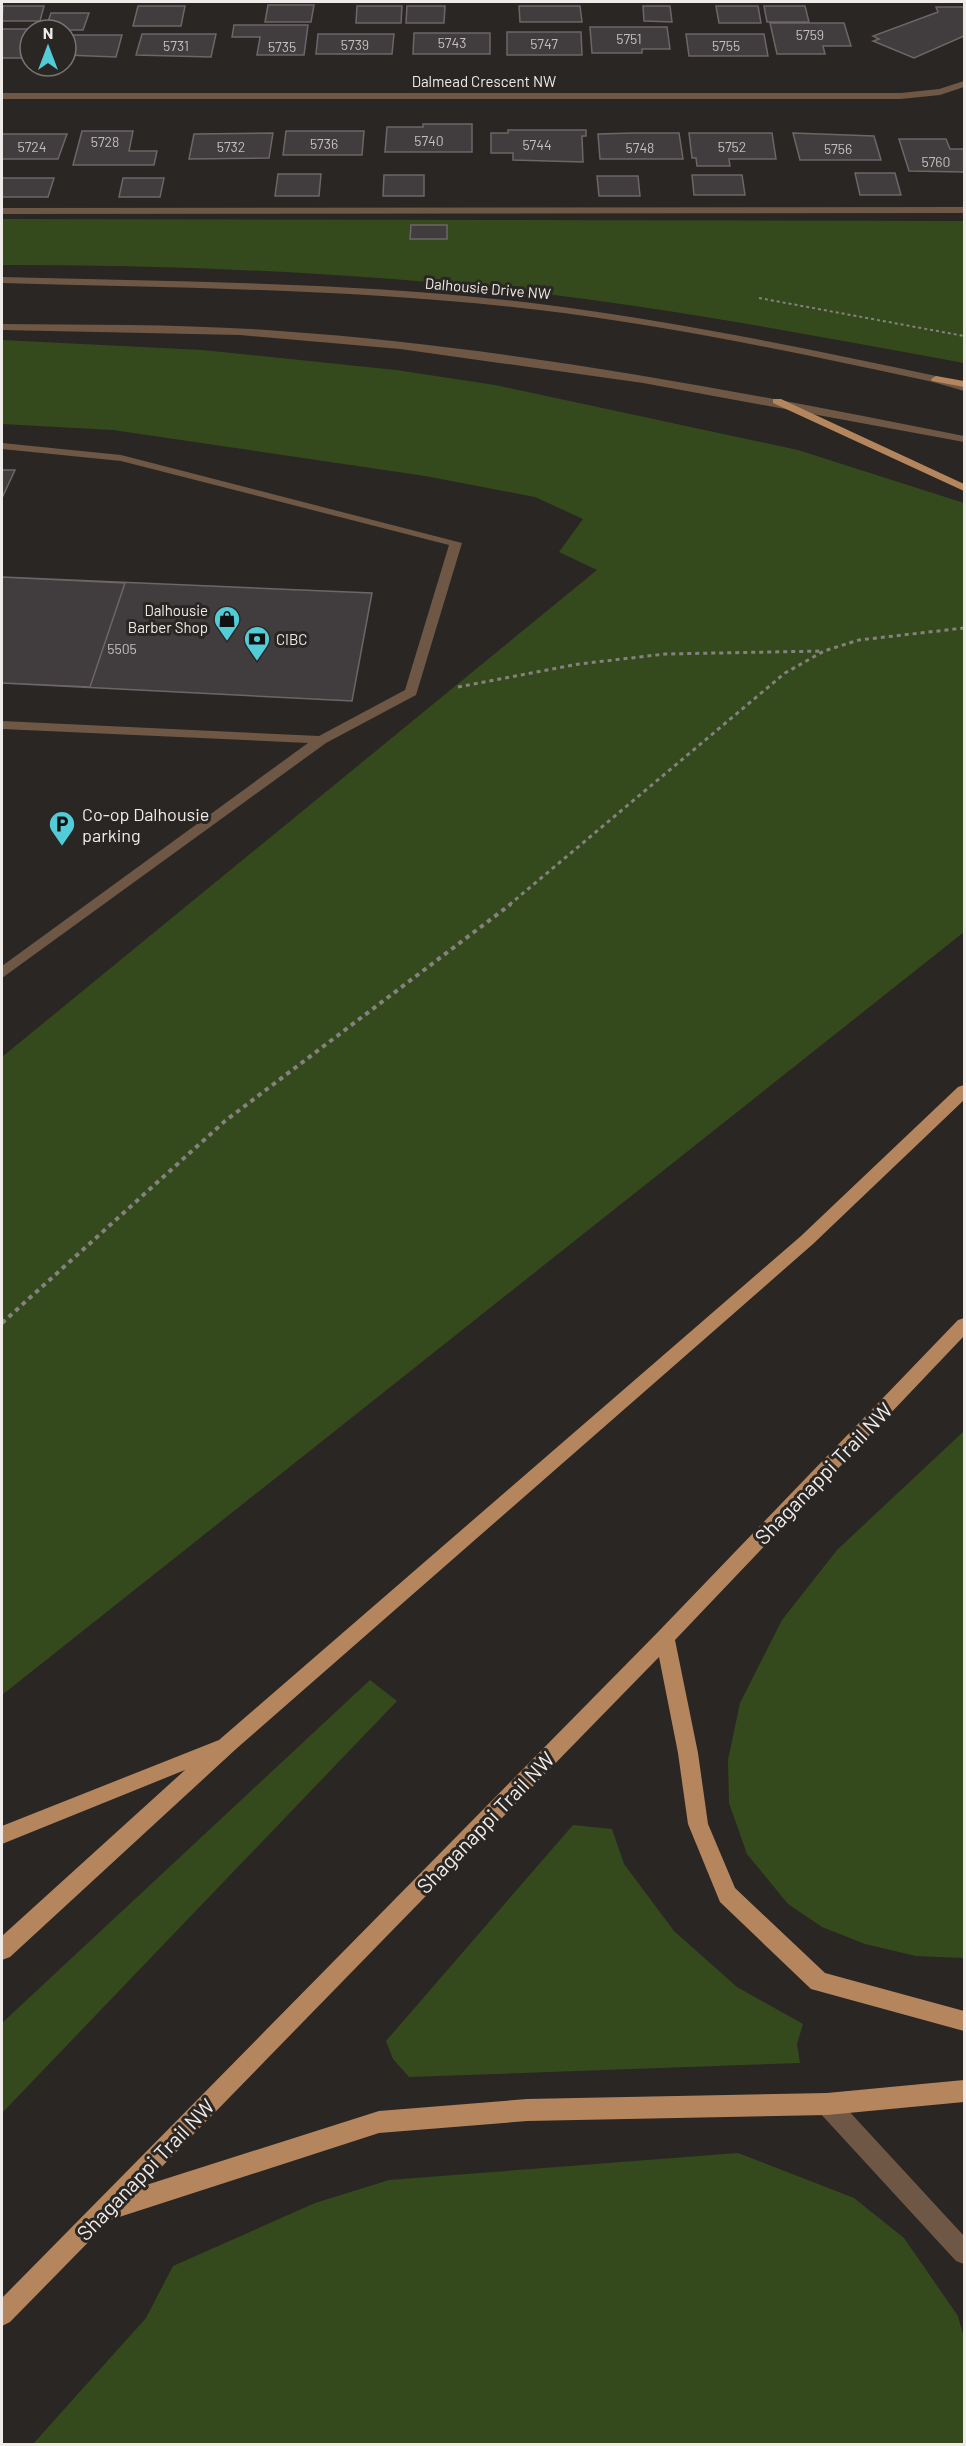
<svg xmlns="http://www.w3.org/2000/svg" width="966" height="2446" font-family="Barlow,sans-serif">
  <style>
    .green { fill: #344a1d }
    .building { fill: #413c3e; stroke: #6d6669; stroke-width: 1.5 }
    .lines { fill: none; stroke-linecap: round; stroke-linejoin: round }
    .path-far2 { stroke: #84817e; stroke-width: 2; stroke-dasharray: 3 3; stroke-linecap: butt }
    .path-far1 { stroke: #84817e; stroke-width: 3; stroke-dasharray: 4 4; stroke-linecap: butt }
    .path { stroke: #84817e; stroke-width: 4; stroke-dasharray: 4.5 4.5; stroke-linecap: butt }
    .service { fill: #6e5744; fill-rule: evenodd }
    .minor { fill: #6e5744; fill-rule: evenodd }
    .tertiary { fill: #6e5744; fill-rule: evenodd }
    .primary { fill: #b5865e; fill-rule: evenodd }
    .labels { text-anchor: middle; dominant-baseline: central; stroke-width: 6; stroke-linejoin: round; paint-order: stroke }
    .far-number-label { font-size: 14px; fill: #c3bfbe }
    .far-street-label { font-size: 15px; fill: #eeebe9; stroke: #2a2623 }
    .far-poi-label { font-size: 15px; fill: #eeebe9; stroke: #2a2623; text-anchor: end }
    .poi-label { font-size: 18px; fill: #eeebe9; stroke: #2a2623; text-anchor: start }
    .near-street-label { font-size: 21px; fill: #eeebe9; stroke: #2a2623 }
  </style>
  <rect width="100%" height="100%" fill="#2a2623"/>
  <path class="green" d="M2,219L964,221V363C838,340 712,316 585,299C392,274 196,265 2,265Z
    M2,340L202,350L396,370L495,385L798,450L964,503V932L2,1695V1057L597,570L559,552L583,519L535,497L425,476L113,430L2,424Z
    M964,1431V1958L916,1956L865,1944L822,1927L788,1904L747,1854L729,1803L728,1760L740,1703L782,1620L837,1550Z
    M370,1680L397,1701L2,2113V2023Z
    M573,1825L612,1829L624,1864L674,1931L737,1987L803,2024L797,2044L800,2063L409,2077L393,2059L386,2041Z
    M738,2153L854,2198L904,2238L958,2316L964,2338V2444H33L146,2318L173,2266L315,2203L389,2180Z"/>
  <path class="building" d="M268,5H314L311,22H265Z
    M3,6H44L40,21H2Z
    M138,6H185L181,26H133Z
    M357,6H402L401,23H356Z
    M407,6H445L444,23H406Z
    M519,6H580L582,22H520Z
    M643,6H670L672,22L644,21Z
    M716,6H758L761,23H719Z
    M764,6H805L809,22H767Z
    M936,7H964V36L914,58L873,41L879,39L873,36L938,12Z
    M51,13H89L83,30H45Z
    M770,23H844L851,46H823L825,54H777Z
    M234,25H308L304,55H257L260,37H232Z
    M590,27H667L670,49H642V53H592Z
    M2,29H30L24,47H30L28,58H2Z
    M507,32H581L582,55H507Z
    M414,33H490V54H413Z
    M142,34H216L211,57L136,55Z
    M318,34H394L392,54H316Z
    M686,34H764L768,56H689Z
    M66,35H122L116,57L66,55Z
    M423,124H472V152H385L387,127H423Z
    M508,130H586V136H582L583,162L513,160V153H491V133H508Z
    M82,131H133L129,151H157L154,165H73Z
    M286,131H364L362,155H283Z
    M273,133L269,158L189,159L194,134Z
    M633,133H679L683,159H600L598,134Z
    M689,133H772L776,159H729L730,166H697L696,158H692Z
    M793,133L874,136L881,160H800Z
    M2,134H67L58,159H2Z
    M899,139H946L950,149H964V172L909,171Z
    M855,173H895L901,195H860Z
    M278,174H321L319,196H275Z
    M384,175H424V196H383Z
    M692,175H742L745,195H694Z
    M597,176H638L640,196H599Z
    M2,178H54L48,197H2Z
    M123,178H164L160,197H119Z
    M411,225H447V239H410Z
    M2,470H15L2,498Z
    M2,577L372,593L352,701L2,683Z
    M2,577L125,583L90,687L2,683Z"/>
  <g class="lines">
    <path class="path-far2" d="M759,298L964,336"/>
    <path class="path-far1" d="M458,687L579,664L665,654L823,651
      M509,905L785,673L824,651L859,640L964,628"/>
    <path class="path" d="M2,1323L225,1121L511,904"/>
    <path class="service" d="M964,207V213L2,214V208Z
      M2,443L121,455L462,543L416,695L326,743L2,978V966L308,743L2,729V721L319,736L405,690L449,545L121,461L2,449Z
      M827,2093L835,2096L964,2236V2264L956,2261L819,2112L816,2104L819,2096Z"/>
    <path class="minor" d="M964,81V87L940,95L901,99H2V93H901L939,89Z"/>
    <path class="tertiary" d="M2,277C181,282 362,282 540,304C674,321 805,348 936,376L964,385V391L933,382C803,354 672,326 539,310C361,289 181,288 2,283Z
      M2,324C95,325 187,324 280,331C510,347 738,391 964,436V442L643,383L400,349L240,335L2,330Z"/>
    <path class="primary" d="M936,376L964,381V387L932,381L931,379Z
      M773,399H781L964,484V491L773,403Z
      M964,1085V1100L813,1244L236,1749L10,1957L2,1960V1936L185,1770L2,1844V1826L219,1740L801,1236L958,1087Z
      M964,1318V1336L675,1640L698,1753L708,1824L735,1888L825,1973L964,2011V2031L811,1989L720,1902L688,1824L678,1753L659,1657L143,2186L379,2111L527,2099L827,2093L964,2080V2102L827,2115L527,2121L379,2133L110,2220L10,2322L2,2326V2298L658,1632L958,1320Z"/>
  </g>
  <defs>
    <g id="shop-pin" transform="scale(1.35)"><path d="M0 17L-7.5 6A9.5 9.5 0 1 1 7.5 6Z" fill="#52ccd6" stroke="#2a2623"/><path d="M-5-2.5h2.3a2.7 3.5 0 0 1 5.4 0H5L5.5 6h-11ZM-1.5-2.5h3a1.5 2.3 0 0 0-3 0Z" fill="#111"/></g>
    <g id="bank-pin" transform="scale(1.35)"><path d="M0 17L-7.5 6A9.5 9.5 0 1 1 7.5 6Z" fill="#52ccd6" stroke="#2a2623"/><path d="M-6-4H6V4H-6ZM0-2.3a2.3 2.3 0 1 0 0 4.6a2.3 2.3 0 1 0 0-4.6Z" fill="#111"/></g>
    <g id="parking-pin" transform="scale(1.35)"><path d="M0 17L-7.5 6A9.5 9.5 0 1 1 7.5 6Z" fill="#52ccd6" stroke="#2a2623"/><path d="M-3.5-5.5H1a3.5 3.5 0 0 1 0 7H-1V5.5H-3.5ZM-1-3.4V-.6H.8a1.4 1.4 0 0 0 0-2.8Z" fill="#111"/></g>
  </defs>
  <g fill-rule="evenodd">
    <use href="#shop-pin" x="227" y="619"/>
    <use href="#bank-pin" x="257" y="639"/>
    <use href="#parking-pin" x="62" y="824"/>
  </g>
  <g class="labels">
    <g class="far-number-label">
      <text x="810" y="34">5759</text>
      <text x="629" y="38">5751</text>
      <text x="452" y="42">5743</text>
      <text x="544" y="43">5747</text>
      <text x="355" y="44">5739</text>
      <text x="176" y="45">5731</text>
      <text x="726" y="45">5755</text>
      <text x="282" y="46">5735</text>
      <text x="429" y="140">5740</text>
      <text x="105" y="141">5728</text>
      <text x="324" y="143">5736</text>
      <text x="537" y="144">5744</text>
      <text x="32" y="146">5724</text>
      <text x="231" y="146">5732</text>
      <text x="732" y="146">5752</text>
      <text x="640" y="147">5748</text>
      <text x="838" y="148">5756</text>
      <text x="936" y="161">5760</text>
      <text x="122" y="648">5505</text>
    </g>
    <g class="far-street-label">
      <text x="484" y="81">Dalmead Crescent NW</text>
      <text transform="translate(488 288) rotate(5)">Dalhousie Drive NW</text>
    </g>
    <g class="far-poi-label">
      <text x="208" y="610">Dalhousie<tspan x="208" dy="17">Barber Shop</tspan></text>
      <text x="276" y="639" text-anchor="start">CIBC</text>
    </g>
    <g class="poi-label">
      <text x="82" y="814">Co-op Dalhousie<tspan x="82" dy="21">parking</tspan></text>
    </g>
    <g class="near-street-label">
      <text transform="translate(823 1473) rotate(-46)">Shaganappi Trail NW</text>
      <text transform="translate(485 1822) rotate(-46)">Shaganappi Trail NW</text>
      <text transform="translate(145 2169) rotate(-46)">Shaganappi Trail NW</text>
    </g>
  </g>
  <rect width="966" height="2446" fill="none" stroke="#eeebe9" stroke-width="6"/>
  <g transform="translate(48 48)"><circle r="28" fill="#2a2623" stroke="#787572" stroke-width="1.5"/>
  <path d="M0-4.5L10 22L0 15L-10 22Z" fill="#52ccd6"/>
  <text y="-9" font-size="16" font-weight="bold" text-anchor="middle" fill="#eeebe9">N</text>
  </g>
</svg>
